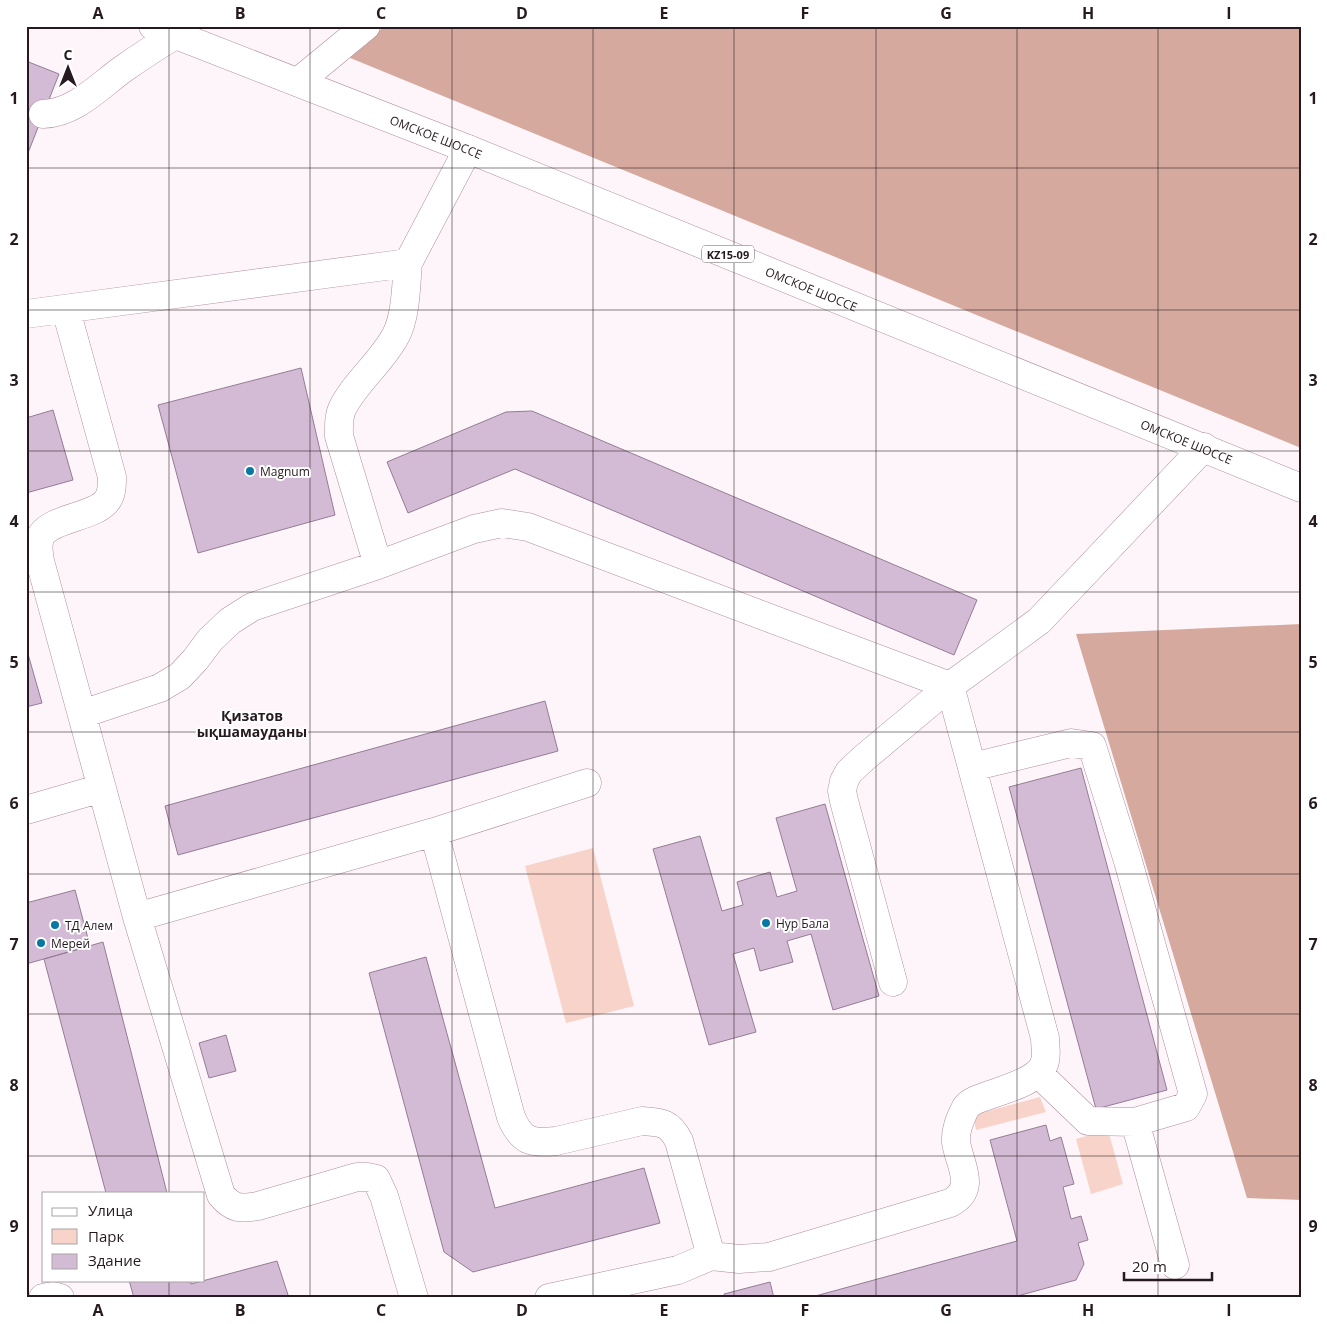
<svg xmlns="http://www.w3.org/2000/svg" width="1327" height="1324" font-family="'Open Sans',sans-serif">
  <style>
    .green { fill: #f7d3ca }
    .forest { fill: #d5a99e }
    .building { fill: #d4bbd5; stroke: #947c95 }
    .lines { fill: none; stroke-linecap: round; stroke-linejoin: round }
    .minor-casing { stroke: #af8e9e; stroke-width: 29 }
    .highway-casing { stroke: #af8e9e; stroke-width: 29 }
    .minor { stroke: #fff; stroke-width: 28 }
    .highway { stroke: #fff; stroke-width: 28 }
    .grid { fill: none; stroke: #26191f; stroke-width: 1; stroke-opacity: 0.55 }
    .poi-dot { fill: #0778a2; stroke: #fff; stroke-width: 2 }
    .labels { text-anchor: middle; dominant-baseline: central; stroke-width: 4; stroke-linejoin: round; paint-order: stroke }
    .shield { fill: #fff; stroke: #675e62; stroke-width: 1 }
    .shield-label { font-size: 11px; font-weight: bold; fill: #26191f }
    .street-label { font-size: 12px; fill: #26191f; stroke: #fff }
    .poi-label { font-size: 12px; fill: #26191f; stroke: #fff; text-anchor: start }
    .neighbourhood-label { font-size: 14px; font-weight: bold; fill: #26191f; stroke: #fff }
    .neatline { fill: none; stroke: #26191f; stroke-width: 2 }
    .grid-label { font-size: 16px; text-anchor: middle; font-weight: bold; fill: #26191f }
  </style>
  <rect width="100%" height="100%" fill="#fdf5f9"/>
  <path class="green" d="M593,848L634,1006L566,1023L525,866Z
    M1040,1097L1046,1112L976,1130L973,1115Z
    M1108,1130L1123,1184L1091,1194L1076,1139Z"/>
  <path class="forest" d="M386,26H1301V448L343,55Z
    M1301,624V1200L1247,1198L1076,634Z"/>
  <path class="building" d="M26,61L59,74L26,158Z
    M301,368L335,515L198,553L158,405Z
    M53,410L73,480L26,493V418Z
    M532,411L977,600L954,655L515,469L408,513L387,462L506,412Z
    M26,647L42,703L26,707Z
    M545,701L558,751L178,855L165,806Z
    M1081,768L1167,1090L1096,1109L1009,787Z
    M825,804L879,996L833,1010L811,934L787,941L793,962L760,971L754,948L733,954L756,1032L709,1045L653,849L700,836L722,911L743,905L737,882L770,872L777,897L797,891L776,818Z
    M75,890L90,946L26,964V903Z
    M103,942L167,1193H106L44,959Z
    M426,957L495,1208L644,1168L660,1223L473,1272L444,1252L369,973Z
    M226,1035L236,1071L209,1078L199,1043Z
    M1046,1125L1050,1141L1061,1137L1074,1184L1063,1187L1071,1219L1081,1216L1088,1240L1078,1243L1084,1264L1076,1280L1010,1298H808L1017,1241L990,1140Z
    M277,1261L289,1298H134L129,1280H190L191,1284Z
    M770,1282L774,1298H725L724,1294Z"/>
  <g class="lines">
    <g class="minor-casing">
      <path id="minor" d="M298,82L366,26
        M43,114C75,113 98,87 123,69C140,57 157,46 175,35
        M408,263C406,285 406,316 396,335C382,362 355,382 342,409C338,418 339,427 339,436L378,565L474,529L502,523L528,527L950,686L1039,621L1204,447
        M66,310L112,477C112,484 112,493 108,499C97,518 48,517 40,538C37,546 39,554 40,561L137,917L434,832L587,783
        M26,314L408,263L468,149
        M82,714L160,688L180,676L195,660L210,640L230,621L252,607L378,565
        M972,767L1071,743L1092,746L1128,861L1193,1094L1186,1107L1135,1122L1088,1121L1038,1073
        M26,810L102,788
        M434,832L511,1117C521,1141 531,1144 556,1141L642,1121C662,1122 670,1123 679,1141L711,1256L678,1270L549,1298
        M137,917L221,1195C233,1209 240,1209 258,1206L357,1177H367L376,1179L384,1196L414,1298
        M1135,1122L1175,1265
        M711,1256L739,1259L769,1257L950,1203C978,1189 959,1164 956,1142C955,1130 960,1119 965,1109C967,1104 975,1100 981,1098C998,1091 1041,1082 1045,1061C1047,1054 1045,1046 1045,1038L950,686L864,758L849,772L844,781L842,791L844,801L893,982
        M43,1298L53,1296L60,1298"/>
    </g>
    <g class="highway-casing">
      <g id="highway">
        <path id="s1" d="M153,26L468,149L1301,488"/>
      </g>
    </g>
    <use href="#minor" class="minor"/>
    <use href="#highway" class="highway"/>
  </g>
  <path class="grid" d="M169,26V1193M310,26V1298M452,26V1298M593,26V1298M734,26V1298M876,26V1298M1017,26V1298M1158,26V1298M26,168H1301M26,310H1301M26,451H1301M26,592H1301M26,732H1301M26,874H1301M26,1014H1301M26,1156H1301M169,1280V1298"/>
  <g class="poi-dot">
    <circle cx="250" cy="471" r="5"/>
    <circle cx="766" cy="923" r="5"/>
    <circle cx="55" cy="925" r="5"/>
    <circle cx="41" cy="943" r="5"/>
  </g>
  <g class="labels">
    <rect class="shield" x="702" y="245.5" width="52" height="17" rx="4"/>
    <g class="shield-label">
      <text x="728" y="254">KZ15-09</text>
    </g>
    <g class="street-label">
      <text stroke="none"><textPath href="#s1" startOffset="304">ОМСКОЕ ШОССЕ</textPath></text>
      <text stroke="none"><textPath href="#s1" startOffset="709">ОМСКОЕ ШОССЕ</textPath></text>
      <text stroke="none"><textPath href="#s1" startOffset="1114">ОМСКОЕ ШОССЕ</textPath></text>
    </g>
    <g class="poi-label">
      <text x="260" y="471">Magnum</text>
      <text x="776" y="923">Нур Бала</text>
      <text x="65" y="925">ТД Алем</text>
      <text x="51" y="943">Мерей</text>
    </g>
    <g class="neighbourhood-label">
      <text x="252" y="715">Қизатов<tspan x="252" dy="16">ықшамауданы</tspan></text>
    </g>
  </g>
  <rect width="1327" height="1324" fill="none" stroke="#ffffff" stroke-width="55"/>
  <rect x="42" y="1192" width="162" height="90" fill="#ffffff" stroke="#a8a3a5"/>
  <rect x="52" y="1208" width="25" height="8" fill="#ffffff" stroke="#a8a3a5"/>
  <text x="88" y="1216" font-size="15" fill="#26191f">Улица</text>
  <rect x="52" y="1229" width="25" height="15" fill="#f7d3ca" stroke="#a8a3a5"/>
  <text x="88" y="1242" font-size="15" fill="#26191f">Парк</text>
  <rect x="52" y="1254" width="25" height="15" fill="#d4bbd5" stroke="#a8a3a5"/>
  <text x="88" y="1266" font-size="15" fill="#26191f">Здание</text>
  <g transform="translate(68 68)" stroke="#ffffff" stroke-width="4" paint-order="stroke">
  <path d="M0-4L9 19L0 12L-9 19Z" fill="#26191f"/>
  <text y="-8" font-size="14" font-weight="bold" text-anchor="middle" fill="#26191f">С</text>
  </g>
  <path d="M1124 1272v8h88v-8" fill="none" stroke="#26191f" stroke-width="2.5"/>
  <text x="1132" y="1272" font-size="15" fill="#26191f" stroke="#ffffff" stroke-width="4" paint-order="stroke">20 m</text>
  <rect x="28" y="28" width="1272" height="1268" class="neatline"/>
  <g class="grid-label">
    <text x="98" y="19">A</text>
    <text x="240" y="19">B</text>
    <text x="381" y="19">C</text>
    <text x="522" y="19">D</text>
    <text x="664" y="19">E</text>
    <text x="805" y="19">F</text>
    <text x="946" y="19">G</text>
    <text x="1088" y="19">H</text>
    <text x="1229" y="19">I</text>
    <text x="14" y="104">1</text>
    <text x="1313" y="104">1</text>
    <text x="14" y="245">2</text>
    <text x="1313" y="245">2</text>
    <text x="14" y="386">3</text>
    <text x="1313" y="386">3</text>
    <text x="14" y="527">4</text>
    <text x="1313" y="527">4</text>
    <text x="14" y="668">5</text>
    <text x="1313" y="668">5</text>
    <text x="14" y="809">6</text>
    <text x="1313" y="809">6</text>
    <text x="14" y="950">7</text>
    <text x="1313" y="950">7</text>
    <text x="14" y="1091">8</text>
    <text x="1313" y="1091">8</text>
    <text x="14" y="1232">9</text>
    <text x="1313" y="1232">9</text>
    <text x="98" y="1316">A</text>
    <text x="240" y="1316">B</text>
    <text x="381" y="1316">C</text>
    <text x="522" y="1316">D</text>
    <text x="664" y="1316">E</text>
    <text x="805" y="1316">F</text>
    <text x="946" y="1316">G</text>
    <text x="1088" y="1316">H</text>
    <text x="1229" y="1316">I</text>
  </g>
</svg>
